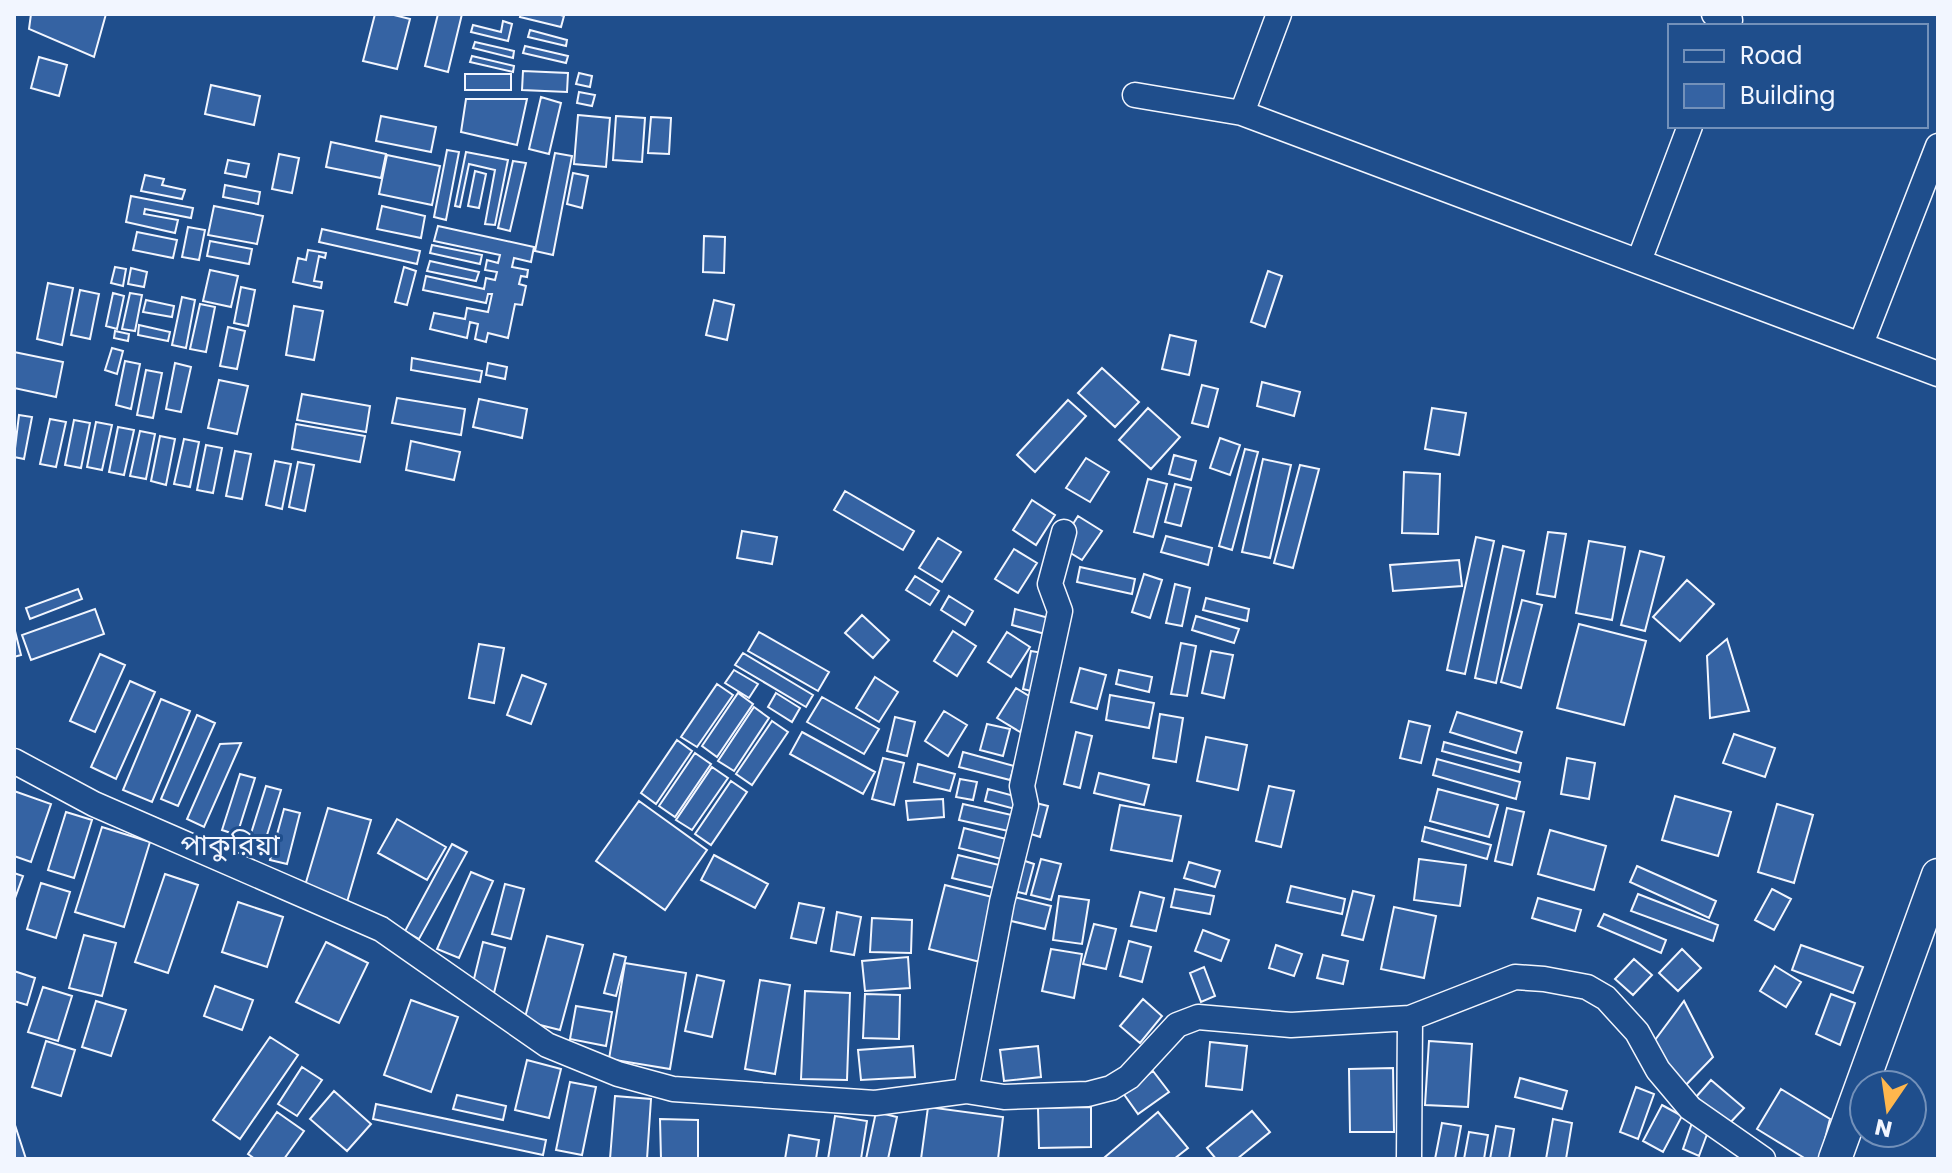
<svg xmlns="http://www.w3.org/2000/svg" width="1952" height="1173" font-family="Poppins,'Noto Sans Bengali',sans-serif">
  <style>
    .building { fill: #3563a3; stroke: #f2f6ff; stroke-width: 2 }
    .lines { fill: none; stroke-linecap: round; stroke-linejoin: round }
    .minor-casing { stroke: #f2f6ff; stroke-width: 27 }
    .tertiary-casing { stroke: #f2f6ff; stroke-width: 35 }
    .minor { stroke: #1f4e8c; stroke-width: 24 }
    .tertiary { stroke: #1f4e8c; stroke-width: 32 }
    .labels { text-anchor: middle; dominant-baseline: central; stroke-width: 6; stroke-linejoin: round; paint-order: stroke }
    .quarter-label { font-size: 28px; fill: #f2f6ff; stroke: #1f4e8c }
  </style>
  <rect width="100%" height="100%" fill="#1f4e8c"/>
  <path class="building" d="M31,14H106L94,57L29,29Z
    M375,14H390L410,19L397,69L363,61Z
    M438,14H462L448,72L425,66Z
    M521,14H557L564,16L561,27L520,17Z
    M503,21L512,24L508,41L471,32L473,25L501,32Z
    M530,30L567,40L566,46L528,37Z
    M475,42L514,51L513,58L473,48Z
    M525,46L568,56L566,63L523,53Z
    M472,56L514,66L513,72L470,62Z
    M39,57L67,65L59,96L31,88Z
    M523,71L568,73L567,92L522,90Z
    M579,73L592,76L590,87L576,84Z
    M465,74H511V90H465Z
    M211,85L260,96L254,125L205,114Z
    M579,92L595,95L592,106L577,103Z
    M541,97L561,103L549,154L529,149Z
    M466,99H527L517,145L461,132Z
    M578,115L610,118L606,167L574,164Z
    M381,116L436,127L431,152L376,141Z
    M616,116L645,118L642,162L613,160Z
    M651,117L671,118L669,154L648,153Z
    M331,142L386,154L381,178L326,167Z
    M447,150L459,152L446,220L434,217Z
    M466,152L508,160L495,225L485,224L495,170L469,164L460,207L455,206Z
    M555,153L572,156L553,255L535,251Z
    M279,154L299,158L292,193L272,189Z
    M387,155L440,166L432,205L379,194Z
    M228,160L249,164L246,177L225,173Z
    M513,161L526,163L510,231L498,228Z
    M475,171L486,174L479,208L468,206Z
    M573,173L588,176L582,208L567,204Z
    M145,175L164,179L162,185L185,190L182,199L141,191Z
    M225,185L260,192L258,204L223,197Z
    M131,196L193,208L191,218L145,209L144,214L178,220L175,233L126,222Z
    M214,206L263,216L257,244L208,235Z
    M382,206L425,216L421,238L377,229Z
    M438,226L534,247L531,262L514,258L512,267L528,270L527,277L521,276L519,284L526,286L522,305L515,304L508,338L488,333L486,342L475,339L478,324L470,322L467,338L430,329L434,313L465,319L467,308L488,312L492,294H488L486,303L423,290L426,276L484,289L486,278L495,280L497,272L485,270L487,260L498,263L500,255L434,241Z
    M188,227L205,230L199,260L182,257Z
    M322,229L420,251L417,264L319,242Z
    M137,232L177,240L173,258L133,250Z
    M704,236L725,237L724,273L703,272Z
    M210,241L252,249L249,264L207,256Z
    M432,245L482,255L480,264L430,253Z
    M308,250L326,253L325,258L319,256L314,281L322,282L321,288L293,282L298,258L306,260Z
    M430,261L479,272L476,281L427,271Z
    M115,267L126,269L123,286L111,283Z
    M404,267L416,271L407,305L395,302Z
    M131,268L147,272L144,287L128,284Z
    M210,270L238,276L231,307L203,301Z
    M1268,271L1282,276L1265,327L1251,322Z
    M48,283L73,288L62,345L37,339Z
    M241,287L255,290L248,326L234,323Z
    M80,290L99,294L90,339L71,335Z
    M113,293L124,296L117,329L106,326Z
    M130,293L142,295L135,331L122,329Z
    M182,297L195,300L186,348L172,345Z
    M146,300L174,306L172,317L143,312Z
    M714,300L734,305L727,340L706,335Z
    M200,304L215,307L206,352L190,349Z
    M294,306L323,311L314,360L286,355Z
    M139,325L170,332L168,341L138,335Z
    M228,327L245,331L237,369L220,366Z
    M115,331L129,334L128,341L114,338Z
    M1170,335L1196,341L1189,375L1162,369Z
    M112,348L123,351L117,374L105,370Z
    M14,352L63,362L56,397L14,388Z
    M412,358L482,371L480,382L411,370Z
    M125,361L140,364L131,409L116,405Z
    M175,363L191,367L181,412L166,409Z
    M488,363L507,367L505,379L486,375Z
    M1102,368L1139,402L1115,427L1078,393Z
    M146,370L162,373L153,418L137,415Z
    M219,380L248,386L237,434L208,428Z
    M1262,382L1300,392L1294,416L1257,406Z
    M1202,385L1218,389L1208,427L1192,423Z
    M302,394L370,406L366,432L297,420Z
    M397,398L465,409L461,435L392,423Z
    M479,399L527,409L522,438L473,427Z
    M1068,400L1086,416L1035,472L1017,455Z
    M1148,408L1180,437L1151,469L1119,440Z
    M1432,408L1466,413L1459,455L1425,449Z
    M19,415L32,417L24,459L14,457Z
    M50,419L66,422L56,467L40,464Z
    M74,420L90,423L81,468L65,465Z
    M96,422L112,425L102,470L87,467Z
    M296,424L365,436L360,462L292,449Z
    M118,427L134,430L124,475L109,472Z
    M140,431L155,434L146,479L130,476Z
    M160,436L175,439L166,485L151,481Z
    M1220,438L1240,445L1230,475L1210,468Z
    M184,439L199,442L190,487L174,484Z
    M411,441L460,452L454,480L406,470Z
    M206,445L222,448L213,493L197,490Z
    M1245,449L1258,452L1232,550L1219,546Z
    M235,451L251,454L242,499L226,496Z
    M1174,455L1196,461L1191,480L1169,474Z
    M1086,458L1109,472L1090,502L1066,488Z
    M1263,459L1291,465L1270,558L1242,552Z
    M275,461L291,464L282,509L266,505Z
    M298,462L314,465L305,511L289,507Z
    M1300,465L1319,469L1293,568L1274,563Z
    M1404,472L1440,474L1438,534L1402,533Z
    M1148,479L1167,484L1153,537L1134,532Z
    M1175,484L1191,488L1181,526L1165,522Z
    M845,491L914,531L903,550L834,510Z
    M1032,500L1055,515L1036,545L1013,530Z
    M1078,516L1102,531L1082,560L1059,546Z
    M742,531L777,537L772,564L737,558Z
    M1548,532L1566,534L1555,597L1537,594Z
    M1166,536L1212,548L1208,565L1161,552Z
    M1476,537L1494,541L1465,674L1447,670Z
    M938,538L961,552L942,582L919,568Z
    M1589,541L1625,547L1612,620L1576,613Z
    M1503,546L1524,551L1496,683L1475,678Z
    M1014,549L1037,563L1018,593L995,579Z
    M1640,551L1664,557L1645,631L1621,625Z
    M1459,560L1462,586L1393,591L1390,565Z
    M1080,567L1135,579L1132,594L1077,582Z
    M1144,574L1162,580L1150,618L1132,612Z
    M915,576L939,591L930,605L906,590Z
    M1687,580L1714,604L1680,641L1653,617Z
    M1175,584L1190,588L1182,626L1166,623Z
    M78,589L82,599L30,619L26,608Z
    M949,596L973,611L965,625L941,610Z
    M1206,598L1249,609L1247,621L1203,610Z
    M1522,600L1542,605L1521,688L1501,682Z
    M95,609L104,634L31,660L22,635Z
    M1015,609L1049,618L1045,634L1012,625Z
    M862,615L889,640L873,658L845,633Z
    M1196,616L1239,629L1234,643L1192,630Z
    M1579,624L1646,641L1624,725L1557,708Z
    M14,627L21,655L14,657Z
    M953,631L976,646L957,676L934,661Z
    M759,632L829,672L818,691L748,651Z
    M1007,632L1030,647L1011,677L988,662Z
    M1727,639L1749,711L1710,718L1707,656Z
    M1181,643L1196,646L1187,696L1171,694Z
    M479,644L504,648L494,703L469,698Z
    M1031,651L1043,653L1035,692L1023,689Z
    M1211,651L1233,655L1224,698L1202,693Z
    M743,653L813,695L806,707L735,665Z
    M100,654L125,665L95,732L70,721Z
    M1080,668L1106,675L1097,709L1071,702Z
    M734,670L758,684L749,698L725,683Z
    M1119,670L1152,677L1149,692L1116,684Z
    M522,675L546,684L531,724L507,715Z
    M875,677L898,692L879,722L856,708Z
    M130,681L155,692L116,779L91,767Z
    M717,684L733,695L697,747L681,737Z
    M1016,688L1039,702L1020,732L997,718Z
    M738,693L753,704L717,757L702,746Z
    M776,693L800,708L792,722L768,707Z
    M1110,695L1154,703L1149,728L1106,720Z
    M822,697L879,729L864,754L807,722Z
    M161,699L190,711L152,802L123,790Z
    M754,707L769,718L734,771L718,761Z
    M944,711L967,725L948,756L925,741Z
    M1457,712L1522,732L1516,753L1450,732Z
    M1160,714L1183,718L1176,762L1153,758Z
    M197,715L215,723L178,806L161,799Z
    M895,717L915,722L907,756L887,751Z
    M772,721L788,732L752,785L736,774Z
    M1409,721L1430,726L1421,763L1400,758Z
    M987,724L1010,729L1003,756L980,750Z
    M802,732L875,772L863,794L790,754Z
    M1076,732L1092,736L1080,788L1064,784Z
    M1734,734L1775,748L1765,777L1723,763Z
    M1206,737L1247,745L1238,790L1197,781Z
    M677,740L692,751L656,804L641,793Z
    M1444,742L1521,763L1519,772L1442,751Z
    M241,743L204,827L187,819L220,744Z
    M963,752L1014,766L1010,780L959,767Z
    M695,753L711,764L675,817L659,806Z
    M883,758L904,763L894,805L872,799Z
    M1567,758L1595,763L1589,799L1561,794Z
    M1437,759L1520,782L1516,799L1433,775Z
    M918,764L955,774L950,791L914,782Z
    M712,767L728,778L692,830L676,820Z
    M1099,773L1149,785L1144,805L1094,793Z
    M240,774L255,778L237,835L222,830Z
    M960,779L977,782L973,800L956,797Z
    M731,781L747,792L711,845L695,834Z
    M266,786L281,790L262,851L247,846Z
    M1269,786L1294,791L1281,847L1256,841Z
    M988,789L1022,798L1019,810L985,801Z
    M1438,789L1498,805L1489,837L1430,821Z
    M14,791L51,804L31,862L14,856Z
    M1675,796L1731,812L1718,856L1662,840Z
    M943,799L944,817L908,820L906,801Z
    M639,801L707,850L665,910L596,861Z
    M1036,803L1048,806L1040,837L1028,833Z
    M963,804L1016,816L1013,832L959,820Z
    M1777,804L1813,815L1794,883L1758,872Z
    M1120,805L1181,816L1172,861L1111,850Z
    M328,808L371,820L347,902L304,889Z
    M1507,808L1524,812L1512,865L1495,861Z
    M284,809L300,813L287,864L270,860Z
    M66,812L92,820L74,878L48,870Z
    M397,819L446,847L427,880L378,853Z
    M102,827L150,842L124,927L75,912Z
    M1425,827L1491,845L1487,859L1422,841Z
    M964,828L1010,840L1005,860L959,848Z
    M1550,830L1606,846L1594,890L1538,874Z
    M452,844L467,852L419,939L405,931Z
    M714,855L768,884L755,908L701,880Z
    M958,855L999,865L994,888L952,878Z
    M1041,859L1061,864L1051,900L1031,895Z
    M1419,859L1466,865L1460,906L1414,900Z
    M1022,860L1034,864L1026,894L1014,891Z
    M1189,862L1220,871L1215,887L1184,878Z
    M1637,866L1716,901L1709,918L1630,882Z
    M471,872L493,881L459,958L437,949Z
    M14,873L23,876L14,901Z
    M165,874L198,885L168,973L135,962Z
    M41,883L70,892L56,938L27,929Z
    M505,884L524,889L511,939L492,934Z
    M945,885L996,898L980,962L929,949Z
    M1291,886L1345,899L1342,914L1287,902Z
    M1175,889L1214,896L1210,914L1171,907Z
    M1772,889L1791,899L1774,930L1755,920Z
    M1353,891L1374,896L1363,940L1342,935Z
    M1140,892L1164,898L1156,931L1131,926Z
    M1638,894L1718,925L1713,941L1631,911Z
    M1059,896L1089,900L1082,944L1053,940Z
    M1014,897L1051,906L1045,929L1007,920Z
    M1538,898L1581,910L1575,931L1532,918Z
    M238,902L283,917L267,967L222,952Z
    M799,903L824,908L816,943L791,938Z
    M1394,907L1436,916L1424,978L1381,969Z
    M837,912L861,917L854,955L831,951Z
    M1604,914L1666,940L1661,953L1598,926Z
    M872,918L912,920L911,953L870,952Z
    M1094,924L1116,929L1106,969L1083,964Z
    M1203,930L1229,940L1221,961L1195,951Z
    M84,935L116,943L102,996L69,988Z
    M547,936L583,945L560,1030L524,1021Z
    M1129,941L1151,947L1142,982L1120,976Z
    M326,942L368,963L339,1023L296,1002Z
    M483,942L505,948L494,993L472,987Z
    M1276,945L1302,954L1294,976L1269,968Z
    M1801,945L1863,967L1853,993L1792,970Z
    M1051,949L1082,954L1074,998L1042,991Z
    M1682,949L1701,968L1678,991L1659,973Z
    M614,954L626,957L616,996L604,993Z
    M1323,955L1348,961L1343,984L1317,978Z
    M908,957L910,988L865,991L862,961Z
    M1634,959L1652,975L1633,995L1615,979Z
    M625,963L686,973L670,1069L609,1059Z
    M1775,966L1801,982L1786,1007L1760,991Z
    M1204,967L1215,996L1201,1002L1190,973Z
    M14,971L35,978L27,1005L14,1001Z
    M697,975L724,981L712,1037L685,1031Z
    M760,980L790,985L775,1074L745,1069Z
    M215,986L253,1000L242,1030L204,1016Z
    M43,987L72,996L58,1041L28,1032Z
    M805,991L850,993L847,1080L801,1079Z
    M865,994L900,995L899,1039L863,1038Z
    M1831,994L1855,1003L1840,1045L1816,1034Z
    M1143,999L1162,1016L1140,1043L1120,1026Z
    M411,1000L458,1017L431,1092L384,1075Z
    M96,1001L126,1010L111,1056L82,1047Z
    M1684,1001L1713,1057L1680,1091L1655,1040Z
    M576,1006L612,1012L606,1046L570,1039Z
    M270,1037L298,1055L240,1139L213,1120Z
    M46,1041L75,1050L61,1096L32,1087Z
    M1429,1041L1472,1044L1468,1107L1425,1105Z
    M1210,1042L1247,1046L1242,1090L1206,1086Z
    M913,1046L915,1077L861,1080L858,1050Z
    M1038,1046L1041,1077L1004,1081L1000,1050Z
    M527,1060L561,1069L549,1118L515,1110Z
    M302,1067L322,1080L297,1116L278,1104Z
    M1393,1068L1394,1132H1350L1349,1069Z
    M1153,1071L1169,1092L1138,1114L1123,1093Z
    M1520,1078L1567,1091L1562,1109L1515,1097Z
    M1711,1080L1744,1108L1728,1125L1696,1097Z
    M570,1082L596,1087L582,1155L556,1150Z
    M1636,1087L1654,1094L1638,1139L1620,1132Z
    M1781,1089L1830,1119L1820,1159H1806L1757,1129Z
    M334,1091L371,1124L347,1151L310,1119Z
    M457,1095L506,1106L503,1120L453,1109Z
    M615,1096L651,1099L647,1159H610Z
    M376,1104L546,1140L543,1155L373,1119Z
    M1662,1105L1682,1116L1663,1152L1643,1141Z
    M928,1107L1003,1117L998,1159H921Z
    M1091,1107V1147L1039,1148L1038,1108Z
    M1252,1111L1270,1132L1237,1159H1216L1207,1148Z
    M277,1112L304,1131L284,1159H255L248,1154Z
    M876,1112L897,1117L888,1159H866Z
    M1158,1112L1188,1148L1174,1159H1107L1105,1157Z
    M835,1116L867,1121L861,1159H828Z
    M660,1119L698,1120V1159H661Z
    M1553,1119L1572,1123L1566,1159H1546Z
    M1693,1120L1710,1126L1699,1156L1683,1149Z
    M14,1122L26,1159H14Z
    M1442,1123L1461,1126L1455,1159H1435Z
    M1496,1126L1514,1129L1509,1159H1490Z
    M1469,1132L1488,1135L1484,1159H1464Z
    M789,1135L819,1140L816,1159H785Z"/>
  <g class="lines">
    <g class="minor-casing">
      <path id="minor" d="M1714,14L1730,20
        M1135,95L1242,113L1938,374
        M1242,113L1279,14
        M1639,261L1690,126
        M1861,344L1938,146
        M14,761L94,804L381,929L547,1045L618,1074L673,1089L875,1103L966,1091L1004,1097L1088,1094L1111,1088L1129,1077L1177,1025L1198,1017L1291,1025L1410,1018L1515,977L1544,979L1587,987L1606,998L1637,1032L1658,1070L1690,1108L1763,1159
        M966,1091L1002,902L1026,805L1022,786L1060,611L1050,584L1064,532
        M1409,1159L1410,1018"/>
    </g>
    <g class="tertiary-casing">
      <path id="tertiary" d="M1835,1159L1938,875"/>
    </g>
    <use href="#minor" class="minor"/>
    <use href="#tertiary" class="tertiary"/>
  </g>
  <g class="labels">
    <g class="quarter-label">
      <text x="230" y="845">পাকুরিয়া</text>
    </g>
  </g>
  <rect width="1952" height="1173" fill="none" stroke="#f2f6ff" stroke-width="32"/>
  <rect x="1668" y="24" width="260" height="104" fill="#1f4e8c" stroke="#7391ba" stroke-width="2"/>
  <rect x="1684" y="50" width="40" height="12" fill="#1f4e8c" stroke="#7391ba" stroke-width="2"/>
  <text x="1740" y="64" font-size="24" fill="#f2f6ff">Road</text>
  <rect x="1684" y="84" width="40" height="24" fill="#3563a3" stroke="#7391ba" stroke-width="2"/>
  <text x="1740" y="104" font-size="24" fill="#f2f6ff">Building</text>
  <g transform="translate(1888 1109) rotate(193)"><circle r="38" fill="#1f4e8c" stroke="#7391ba" stroke-width="2"/>
  <path d="M0-6L14 30L0 20L-14 30Z" fill="#ffb74d"/>
  <text y="-12" font-size="22" font-weight="bold" text-anchor="middle" fill="#f2f6ff">N</text>
  </g>
</svg>
